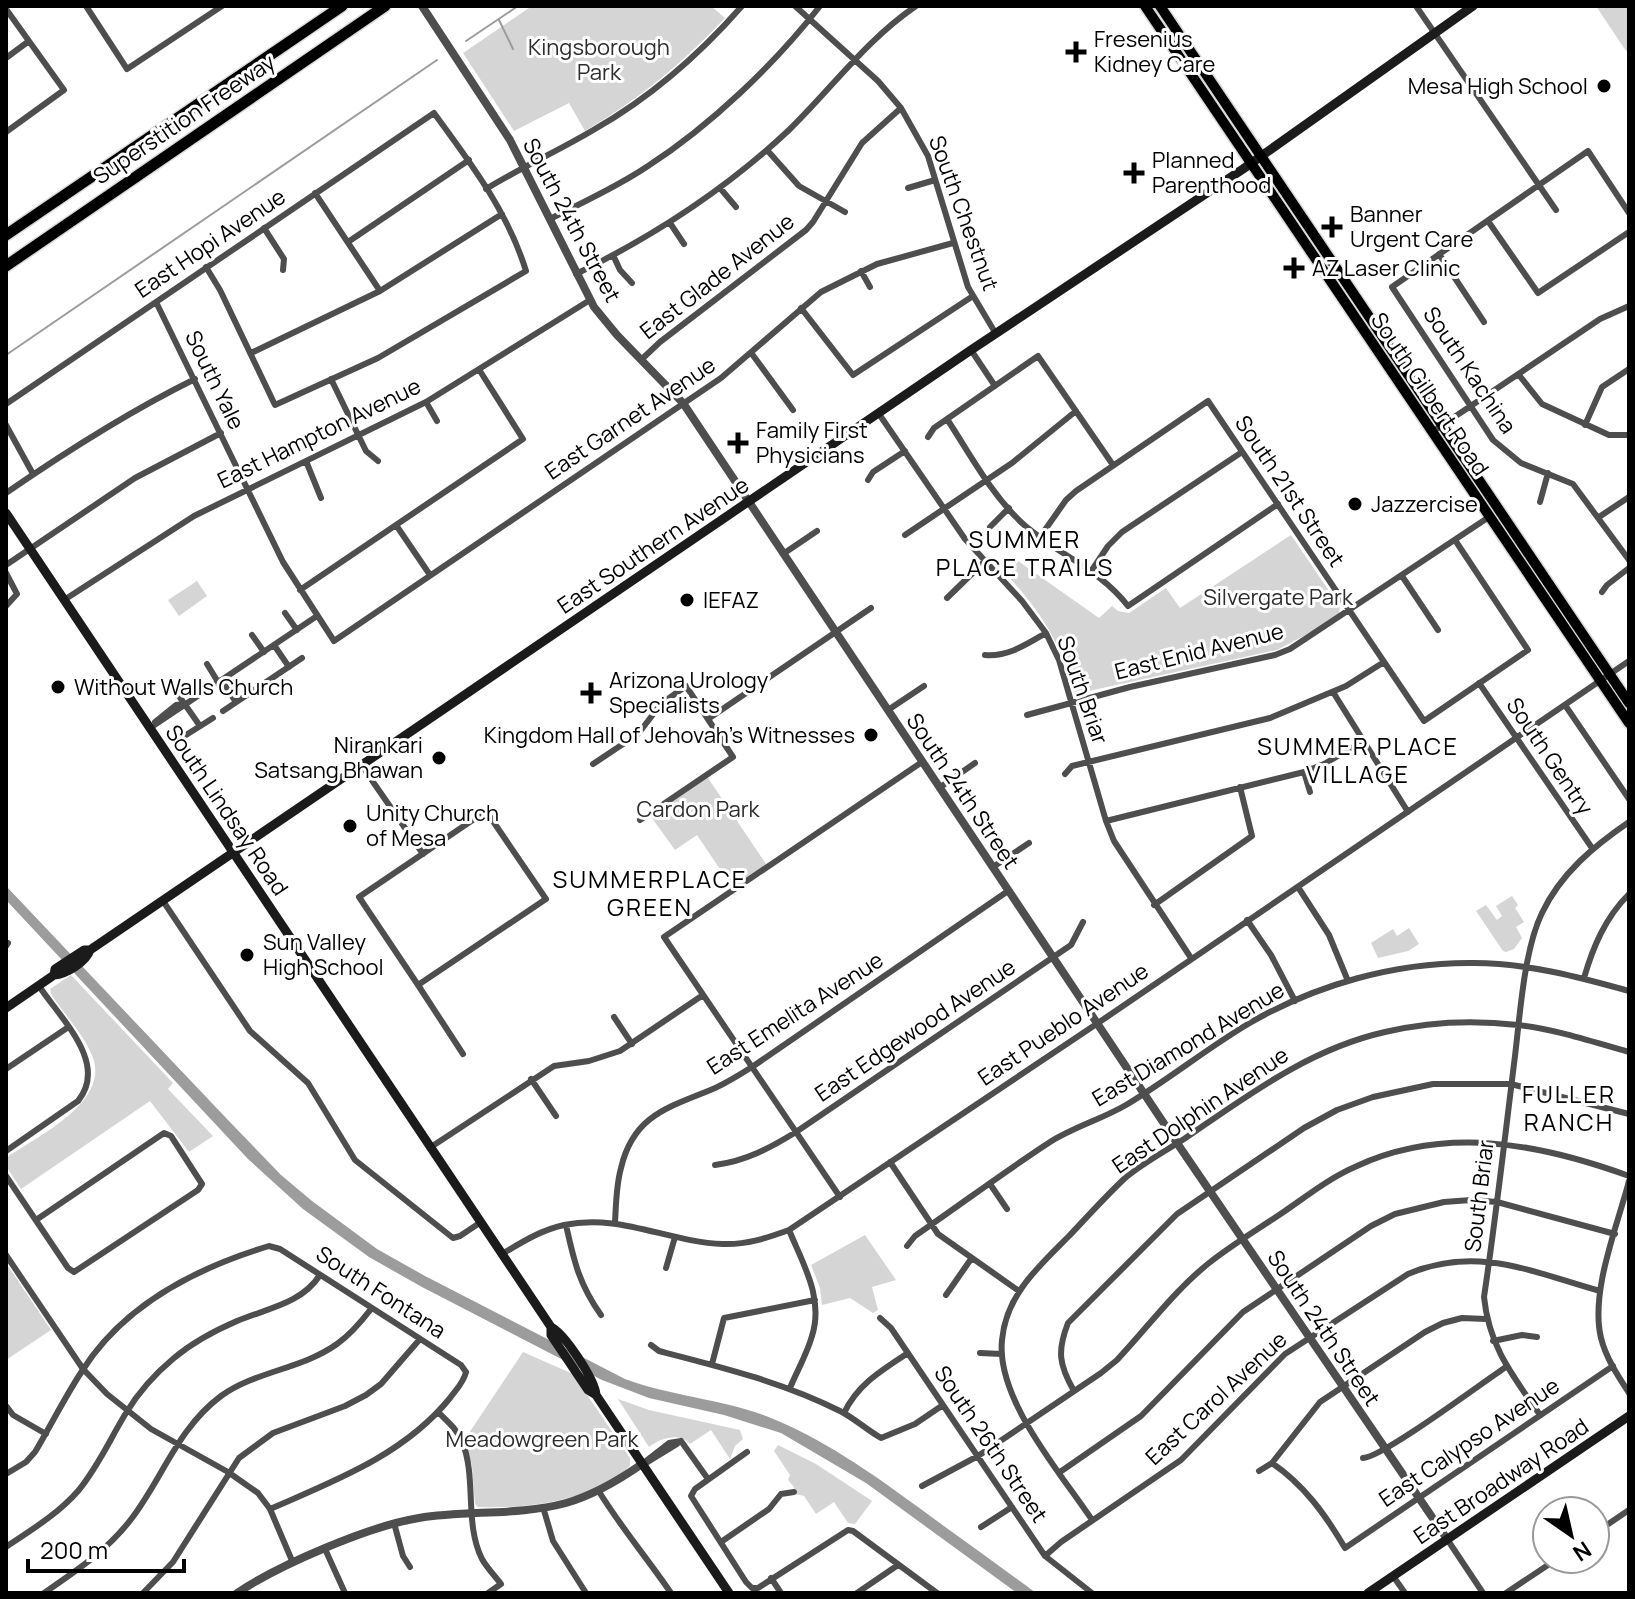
<svg xmlns="http://www.w3.org/2000/svg" width="1635" height="1599" font-family="Manrope,sans-serif">
  <style>
    .green { fill: #d5d5d5 }
    .water { fill: #9c9c9c }
    .lines { fill: none; stroke-linecap: round; stroke-linejoin: round }
    .stream { stroke: #9c9c9c; stroke-width: 2 }
    .primary-casing { stroke: #dbdbdb; stroke-width: 13 }
    .motorway-casing { stroke: #dbdbdb; stroke-width: 14 }
    .minor { stroke: #4e4e4e; stroke-width: 6 }
    .tertiary { stroke: #4e4e4e; stroke-width: 8 }
    .secondary { stroke: #1b1b1b; stroke-width: 9 }
    .primary { stroke: #000; stroke-width: 10 }
    .motorway { stroke: #000; stroke-width: 11 }
    .poi-dot { fill: #000; stroke: #fff; stroke-width: 3 }
    .labels { text-anchor: middle; dominant-baseline: central; stroke-width: 6; stroke-linejoin: round; paint-order: stroke }
    .poi-label { font-size: 22px; fill: #000; stroke: #fff; text-anchor: start }
    .park-label { font-size: 22px; fill: #2c2c2c; stroke: #fff }
    .street-label { font-size: 22px; fill: #000; stroke: #fff }
    .neighbourhood-label { font-size: 24px; letter-spacing: 2px; fill: #000; stroke: #fff }
  </style>
  <rect width="100%" height="100%" fill="#fff"/>
  <path class="green" d="M532,6H711L725,18C684,62 638,100 585,131L569,103L514,131L463,53Z
    M1596,6H1629V54L1624,48Z
    M1291,535L1340,607L1339,613L1311,632L1277,650L1075,694C1061,643 1039,608 1002,570L1014,558L1099,618L1112,606L1118,611L1129,613L1166,588L1180,608Z
    M197,581L207,596L179,616L168,600Z
    M706,775L768,867L734,890L697,835L675,850L649,814Z
    M1512,896L1518,905L1515,908L1524,922L1516,927L1522,938L1514,949L1506,952L1503,951L1476,911L1486,905L1497,920L1502,916L1496,906Z
    M1409,928L1419,944L1408,951L1378,958L1371,943L1393,929L1397,936Z
    M71,975L173,1083L168,1089L213,1136L189,1152L150,1101L21,1189L6,1166V1158C36,1137 109,1103 93,1058C85,1036 65,1015 52,996L50,989Z
    M865,1235L896,1280L872,1287L878,1310L873,1313L850,1298L822,1305L820,1288L811,1265Z
    M6,1263L51,1330L6,1360Z
    M523,1352L573,1374L630,1458V1466C593,1501 527,1509 478,1507L475,1504L472,1466L465,1439Z
    M618,1399L649,1410L740,1430L743,1439L735,1446L730,1459L711,1430L690,1444C679,1432 661,1438 649,1447Z
    M778,1445L816,1464L872,1501L855,1524L848,1523L834,1502L816,1514L804,1496L795,1494L794,1487L788,1480L790,1475L774,1451Z"/>
  <path class="water" d="M6,886L227,1119L281,1175L312,1201L377,1249L425,1276L625,1379C671,1396 721,1399 766,1416C822,1438 870,1472 918,1507C957,1536 997,1564 1036,1593H1017L866,1483L781,1433L724,1415L649,1398L602,1380L422,1287L369,1257L303,1209L248,1159L6,900Z"/>
  <g class="lines">
    <path class="stream" d="M499,20L513,49
      M466,41L518,6
      M6,355L437,60"/>
    <g class="primary-casing">
      <path id="primary" d="M1145,6L1629,723
        M1160,6L1629,703"/>
    </g>
    <g class="motorway-casing">
      <path id="motorway" d="M6,235L342,6
        M6,266L385,6"/>
    </g>
    <path class="minor" d="M86,6L127,69L222,6
      M795,6L878,81L901,108L928,156L968,287L996,334
      M1416,6L1556,210
      M6,9L64,90L6,132
      M6,58L29,41
      M767,150L799,186L845,212
      M720,188L736,207
      M908,188L935,180
      M486,189C522,167 560,150 595,129C651,97 700,54 742,6
      M315,193L380,291
      M1629,213L1588,151L1392,287L1493,440L1521,463L1573,484L1629,560
      M550,219C583,202 617,187 648,166C710,126 775,64 820,6
      M1488,221L1538,293L1629,232
      M670,223L684,244
      M264,228L284,259L283,270
      M348,242L469,160
      M1439,254L1484,322
      M613,255L620,270L632,283
      M861,271L870,287
      M576,274C654,236 725,190 789,130C832,88 866,40 916,6
      M156,302L283,562L334,641L721,378L821,292L877,264L953,243
      M801,308L853,375L973,296
      M971,350L995,386
      M251,353L380,291L502,214
      M752,354L793,410
      M642,359L660,342L806,230L813,222L862,143L901,108
      M1519,375L1542,404L1609,435H1629
      M331,379L366,451L378,461
      M426,402L437,421
      M6,404L434,113C470,162 508,212 526,271L378,358L275,405L220,290L206,267
      M879,414L965,539L1022,601L1046,633L1059,660L1106,821L1114,841L1191,958
      M947,419C970,454 991,494 1022,523C1056,554 1099,568 1128,606L1278,504
      M6,425L33,474
      M1585,425L1602,387L1629,369
      M1432,432L1600,319L1629,306
      M928,437L934,428L1038,356L1113,465
      M306,461L321,498
      M868,480L873,472L905,451
      M6,493C67,451 128,412 195,379
      M1540,502L1548,473
      M1599,517L1629,497
      M396,525L430,575
      M990,527L1009,508
      M905,535L1012,463L1076,411
      M1040,537L1066,500L1076,491L1208,401L1424,721L1528,650L1455,540
      M783,554L817,531
      M6,565L135,478L221,433
      M1092,570L1108,546L1122,532L1242,452
      M6,573L17,594L6,606
      M1402,576L1438,630
      M300,590L523,439L480,371
      M1602,592L1607,585L1629,568
      M947,598L985,561
      M64,600L194,516L426,402L590,300
      M285,613L297,630
      M252,635L264,652
      M274,645L289,667
      M985,655C1008,657 1027,644 1046,633
      M207,664L218,682
      M221,680L236,702
      M1479,683L1592,848
      M172,686L200,726
      M1333,692L1408,812
      M1565,705L1629,799
      M888,710L924,686
      M223,711L302,658
      M1027,715L1130,687L1275,655L1290,649L1489,517
      M708,719L871,608
      M155,722L176,705L185,704
      M150,728L317,616
      M186,735L213,718
      M593,764L638,734L661,704L686,686L733,757L640,820
      M362,766L423,854
      M1304,772L1310,792
      M1065,774L1072,766L1270,718L1346,686L1384,662
      M939,788L975,763
      M486,811L546,899L418,985L359,897Z
      M1106,821L1304,772L1324,764L1362,742
      M993,867L1029,843
      M1298,887L1329,935L1348,981
      M163,901L250,1031L308,1083L355,1160L453,1238L460,1236L481,1222
      M1154,905L1252,836L1240,787
      M1247,920L1271,955L1295,1001
      M6,946L8,943
      M1584,978C1593,947 1605,918 1629,894
      M418,985L463,1054
      M614,1017L632,1044
      M6,1069L67,1028
      M531,1079L556,1116
      M431,1147L554,1066L589,1061L620,1051L703,995
      M6,1151L78,1101C109,1063 60,1018 39,986
      M890,1162L938,1234L1019,1291
      M715,1165C746,1161 770,1148 796,1132L1071,945L1083,922
      M6,1176L68,1268L74,1272L198,1190L202,1184L171,1136L164,1133L36,1220
      M1629,1181C1617,1227 1590,1292 1601,1338C1606,1358 1618,1376 1629,1393
      M990,1184L1007,1209
      M840,1197L664,937L922,762
      M615,1223C616,1205 616,1186 621,1168C633,1117 666,1108 708,1091C724,1085 737,1076 752,1067L1008,891
      M566,1225C574,1261 579,1284 601,1315
      M789,1230C803,1264 824,1298 812,1336C807,1354 797,1371 790,1388
      M907,1246L915,1236C960,1205 1004,1172 1050,1142C1074,1127 1102,1119 1126,1105C1168,1080 1206,1049 1248,1024C1315,985 1395,962 1474,963C1526,963 1579,977 1629,991
      M502,1254C522,1242 541,1230 564,1225C619,1213 668,1242 723,1244C746,1245 767,1238 789,1230L1098,1023L1629,661
      M6,1255L83,1369L107,1394L151,1429L228,1472L258,1493L270,1509L293,1563
      M666,1268L675,1237
      M946,1295L971,1259
      M880,1318L891,1328L1045,1556L1092,1593
      M1493,1341L1522,1335L1537,1337
      M651,1345L659,1351C721,1367 782,1382 840,1411C854,1418 867,1430 881,1438L915,1424L943,1405
      M980,1353L1002,1354
      M712,1364L724,1318L815,1300
      M1074,1391C1059,1365 1057,1351 1068,1323L1177,1214L1304,1128L1337,1110L1373,1097L1433,1084H1511L1629,1114
      M7,1407L13,1415L46,1434
      M438,1412C447,1421 457,1429 462,1441C477,1478 464,1523 482,1559C487,1568 495,1576 501,1584L488,1593
      M844,1413C858,1384 882,1370 908,1353
      M1540,1415C1513,1376 1489,1347 1484,1297C1496,1217 1505,1136 1515,1056C1520,1015 1524,950 1542,913C1561,873 1594,846 1629,822
      M681,1441L708,1479
      M747,1452L695,1489L691,1496L746,1582L752,1588H758L848,1530L853,1531L937,1593
      M1363,1458C1382,1458 1483,1382 1506,1367
      M646,1463L677,1444
      M1272,1463C1304,1485 1325,1514 1345,1548L1613,1366
      M642,1464L669,1443L681,1441
      M1259,1471L1272,1463L1320,1402L1425,1332L1443,1323L1462,1318L1486,1319
      M1060,1472L1141,1416L1243,1312L1371,1226L1395,1214L1444,1202L1471,1200L1497,1202L1615,1234
      M6,1474L26,1462L35,1452C51,1425 65,1397 82,1371C124,1304 196,1268 269,1246L280,1249L461,1365L466,1372
      M922,1486L978,1456L1101,1373L1117,1360C1147,1328 1175,1290 1209,1263C1233,1244 1260,1228 1285,1211C1308,1195 1331,1177 1357,1166C1446,1125 1541,1144 1629,1176
      M598,1490C620,1526 647,1558 671,1593
      M543,1507L553,1541L586,1593
      M270,1509C334,1481 404,1455 450,1398C456,1390 464,1382 466,1372
      M1092,1520C1060,1472 996,1399 1002,1340C1006,1295 1039,1266 1069,1236C1087,1217 1105,1197 1124,1179C1141,1164 1164,1152 1184,1139C1247,1096 1309,1049 1385,1032C1427,1022 1475,1020 1518,1025C1555,1029 1593,1042 1629,1052
      M394,1523L403,1556L410,1567
      M981,1527L1012,1507
      M1595,1533L1629,1510
      M1447,1539L1483,1593
      M721,1542L769,1509L781,1494L794,1492
      M6,1547C31,1530 58,1514 78,1491C98,1467 110,1439 126,1413C138,1393 156,1373 174,1358C192,1343 216,1330 237,1321C268,1308 301,1304 320,1275
      M325,1549L345,1593
      M1045,1556L1061,1542L1181,1460L1285,1354L1408,1274C1477,1245 1532,1272 1600,1291
      M1570,1559L1571,1561
      M1393,1576L1405,1593
      M771,1578L781,1593
      M44,1593C76,1571 108,1550 132,1518C163,1477 178,1428 221,1396C256,1371 302,1369 337,1344C351,1334 361,1322 371,1309
      M143,1593L173,1562L239,1458L273,1433L345,1406L366,1395L381,1384L420,1339
      M857,1593L898,1565
      M1506,1593L1557,1559"/>
    <path class="tertiary" d="M422,6L510,140L594,307L617,335L683,403L1177,1143L1447,1539
      M237,1593C279,1565 369,1526 419,1518C467,1510 518,1516 566,1503C594,1495 619,1480 642,1464"/>
    <path class="secondary" d="M6,513L551,1327C565,1334 595,1380 596,1395
      M54,975L55,969L84,950H90L971,350L1243,169L1473,6
      M6,1008L54,975C66,974 86,962 90,950
      M551,1327V1335L588,1390L596,1395L729,1593
      M1368,1593L1629,1416"/>
    <use href="#primary" class="primary"/>
    <use href="#motorway" class="motorway"/>
  </g>
  <g class="poi-dot">
    <path d="M1072 40h8v8h8v8h-8v8h-8v-8h-8v-8h8z"/>
    <circle cx="1604" cy="86" r="8"/>
    <path d="M1130 161h8v8h8v8h-8v8h-8v-8h-8v-8h8z"/>
    <path d="M1328 215h8v8h8v8h-8v8h-8v-8h-8v-8h8z"/>
    <path d="M1290 256h8v8h8v8h-8v8h-8v-8h-8v-8h8z"/>
    <path d="M734 431h8v8h8v8h-8v8h-8v-8h-8v-8h8z"/>
    <circle cx="1355" cy="504" r="8"/>
    <circle cx="687" cy="600" r="8"/>
    <circle cx="58" cy="687" r="8"/>
    <path d="M587 681h8v8h8v8h-8v8h-8v-8h-8v-8h8z"/>
    <circle cx="871" cy="735" r="8"/>
    <circle cx="439" cy="758" r="8"/>
    <circle cx="350" cy="826" r="8"/>
    <circle cx="247" cy="955" r="8"/>
  </g>
  <g class="labels">
    <g class="poi-label">
      <text x="1094" y="39">Fresenius<tspan x="1094" dy="25">Kidney Care</tspan></text>
      <text x="1588" y="86" text-anchor="end">Mesa High School</text>
      <text x="1152" y="160">Planned<tspan x="1152" dy="25">Parenthood</tspan></text>
      <text x="1350" y="214">Banner<tspan x="1350" dy="25">Urgent Care</tspan></text>
      <text x="1312" y="268">AZ Laser Clinic</text>
      <text x="756" y="430">Family First<tspan x="756" dy="25">Physicians</tspan></text>
      <text x="1371" y="504">Jazzercise</text>
      <text x="703" y="600">IEFAZ</text>
      <text x="609" y="680">Arizona Urology<tspan x="609" dy="25">Specialists</tspan></text>
      <text x="74" y="687">Without Walls Church</text>
      <text x="855" y="735" text-anchor="end">Kingdom Hall of Jehovah's Witnesses</text>
      <text x="423" y="745" text-anchor="end">Nirankari<tspan x="423" dy="25">Satsang Bhawan</tspan></text>
      <text x="366" y="813">Unity Church<tspan x="366" dy="25">of Mesa</tspan></text>
      <text x="263" y="942">Sun Valley<tspan x="263" dy="25">High School</tspan></text>
    </g>
    <g class="park-label">
      <text x="599" y="47">Kingsborough<tspan x="599" dy="25">Park</tspan></text>
      <text x="1278" y="597">Silvergate Park</text>
      <text x="698" y="809">Cardon Park</text>
      <text x="542" y="1439">Meadowgreen Park</text>
    </g>
    <g class="street-label">
      <text transform="translate(184 119) rotate(-34)">Superstition Freeway</text>
      <text transform="translate(964 213) rotate(70)">South Chestnut</text>
      <text transform="translate(572 220) rotate(62)">South 24th Street</text>
      <text transform="translate(210 243) rotate(-34)">East Hopi Avenue</text>
      <text transform="translate(717 276) rotate(-38)">East Glade Avenue</text>
      <text transform="translate(1470 370) rotate(56)">South Kachina</text>
      <text transform="translate(215 380) rotate(64)">South Yale</text>
      <text transform="translate(1430 394) rotate(56)">South Gilbert Road</text>
      <text transform="translate(630 418) rotate(-34)">East Garnet Avenue</text>
      <text transform="translate(319 433) rotate(-26)">East Hampton Avenue</text>
      <text transform="translate(1290 491) rotate(56)">South 21st Street</text>
      <text transform="translate(653 545) rotate(-34)">East Southern Avenue</text>
      <text transform="translate(1199 651) rotate(-14)">East Enid Avenue</text>
      <text transform="translate(1083 690) rotate(71)">South Briar</text>
      <text transform="translate(1550 756) rotate(56)">South Gentry</text>
      <text transform="translate(963 791) rotate(56)">South 24th Street</text>
      <text transform="translate(227 810) rotate(56)">South Lindsay Road</text>
      <text transform="translate(795 1013) rotate(-33)">East Emelita Avenue</text>
      <text transform="translate(1063 1024) rotate(-34)">East Pueblo Avenue</text>
      <text transform="translate(915 1030) rotate(-34)">East Edgewood Avenue</text>
      <text transform="translate(1188 1044) rotate(-31)">East Diamond Avenue</text>
      <text transform="translate(1200 1110) rotate(-34)">East Dolphin Avenue</text>
      <text transform="translate(1479 1196) rotate(-83)">South Briar</text>
      <text transform="translate(381 1292) rotate(33)">South Fontana</text>
      <text transform="translate(1324 1328) rotate(56)">South 24th Street</text>
      <text transform="translate(1216 1398) rotate(-43)">East Carol Avenue</text>
      <text transform="translate(1469 1442) rotate(-34)">East Calypso Avenue</text>
      <text transform="translate(991 1444) rotate(56)">South 26th Street</text>
      <text transform="translate(1501 1481) rotate(-34)">East Broadway Road</text>
    </g>
    <g class="neighbourhood-label">
      <text x="1025" y="538">SUMMER<tspan x="1025" dy="28">PLACE TRAILS</tspan></text>
      <text x="1358" y="745">SUMMER PLACE<tspan x="1358" dy="28">VILLAGE</tspan></text>
      <text x="650" y="878">SUMMERPLACE<tspan x="650" dy="28">GREEN</tspan></text>
      <text x="1569" y="1093">FULLER<tspan x="1569" dy="28">RANCH</tspan></text>
    </g>
  </g>
  <rect width="1635" height="1599" fill="none" stroke="#000000" stroke-width="16"/>
  <g transform="translate(1571 1535) rotate(146)"><circle r="38" fill="#ffffff" stroke="#999999" stroke-width="2"/>
  <path d="M0-6L14 30L0 20L-14 30Z" fill="#000000"/>
  <text y="-12" font-size="22" font-weight="bold" text-anchor="middle" fill="#000000">N</text>
  </g>
  <path d="M28 1559v12h156v-12" fill="none" stroke="#000000" stroke-width="4"/>
  <text x="40" y="1559" font-size="24" fill="#000000" stroke="#ffffff" stroke-width="6" paint-order="stroke">200 m</text>
</svg>
